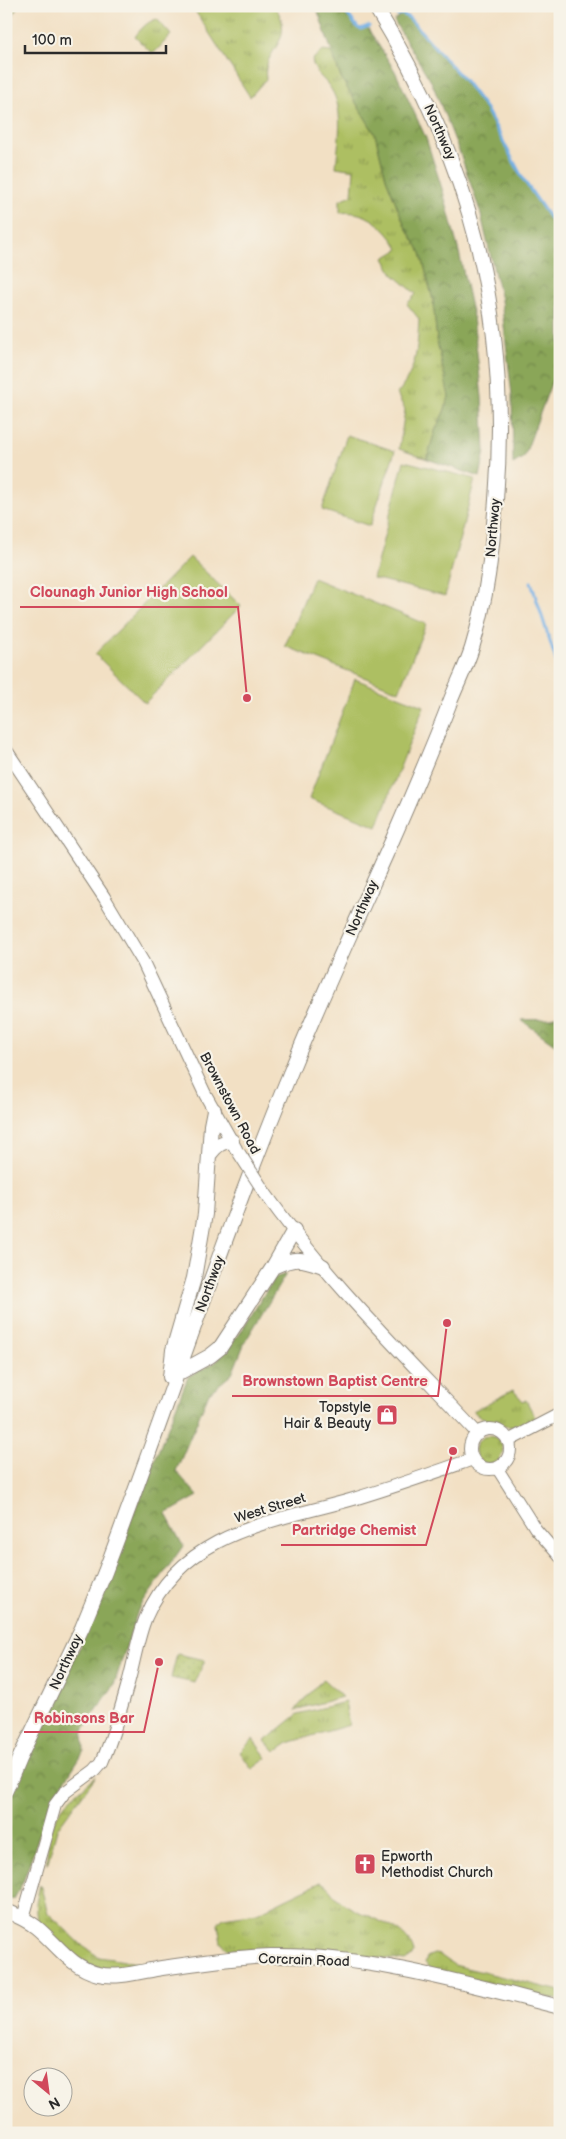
<svg xmlns="http://www.w3.org/2000/svg" width="566" height="2139" font-family="'Balsamiq Sans',sans-serif">
  <style>
    .grass { fill: url(#grass-tufts); stroke: #6c7546 }
    .forest { fill: url(#forest-crowns); stroke: #5a6842 }
    .park { fill: url(#park-dots); stroke: #6c7546 }
    .pitch { fill: #adbf62; stroke: #6c7546 }
    .lines { fill: none; stroke-linecap: round; stroke-linejoin: round }
    .stream { stroke: #73b0e6; stroke-width: 3 }
    .tertiary-casing { stroke: #8e8678; stroke-width: 13 }
    .secondary-casing { stroke: #8e8678; stroke-width: 14 }
    .primary-casing { stroke: #8e8678; stroke-width: 16 }
    .trunk-casing { stroke: #8e8678; stroke-width: 16 }
    .tertiary { stroke: #fff; stroke-width: 11 }
    .secondary { stroke: #fff; stroke-width: 12 }
    .primary { stroke: #fff; stroke-width: 14 }
    .trunk { stroke: #fff; stroke-width: 14 }
    .secondary-bridge-casing { stroke: #8e8678; stroke-width: 14; stroke-linecap: butt }
    .secondary-bridge { stroke: #fff; stroke-width: 12 }
    .labels { text-anchor: middle; dominant-baseline: central; stroke-width: 4.5; stroke-linejoin: round; paint-order: stroke }
    .street-label { font-size: 14px; fill: #2b2b2b; stroke: #f7f3e8 }
    .poi-label { font-size: 14px; fill: #2b2b2b; stroke: #f7f3e8; text-anchor: end }
    .leader { fill: none; stroke: #d1495b; stroke-width: 2 }
    .callout-dot { fill: #d1495b; stroke: #f7f3e8; stroke-width: 2 }
    .callout-label { font-size: 15px; text-anchor: middle; font-weight: bold; fill: #d1495b; stroke: #f7f3e8; stroke-width: 4.5; stroke-linejoin: round; paint-order: stroke }
  </style>
  <defs>
    <pattern id="grass-tufts" width="24" height="20" patternUnits="userSpaceOnUse" patternTransform="scale(1.25)"><rect width="24" height="20" fill="#adbf62"/><path d="M3 7l-1-3M5 7V3M7 7l1-3M15 17l-1-3M17 17v-4M19 17l1-3" fill="none" stroke="#8d9b51"/></pattern>
    <pattern id="forest-crowns" width="20" height="18" patternUnits="userSpaceOnUse" patternTransform="scale(1.25)"><rect width="20" height="18" fill="#8aa658"/><path d="M2 6a3 3 0 1 1 6 0M12 15a3 3 0 1 1 6 0" fill="none" stroke="#718749"/></pattern>
    <pattern id="park-dots" width="8" height="8" patternUnits="userSpaceOnUse" patternTransform="scale(1.25)"><rect width="8" height="8" fill="#adbf62"/><path d="M2 2h.1M6 6h.1" fill="none" stroke="#8d9b51" stroke-width="1.8" stroke-linecap="round"/></pattern>
  </defs>
  <rect width="100%" height="100%" fill="#f7f3e8"/>
  <filter id="ink" filterUnits="userSpaceOnUse"><feTurbulence type="fractalNoise" baseFrequency=".02" numOctaves="2"/><feDisplacementMap in="SourceGraphic" scale="10" xChannelSelector="R" yChannelSelector="G"/><feConvolveMatrix kernelMatrix="1 2 1 2 8 2 1 2 1" color-interpolation-filters="sRGB"/></filter>
  <filter id="wash" filterUnits="userSpaceOnUse"><feTurbulence type="fractalNoise" baseFrequency=".0096" numOctaves="4" result="noise"/><feDisplacementMap in="SourceGraphic" scale="20" xChannelSelector="R" yChannelSelector="G"/><feGaussianBlur stdDeviation="1.12" result="paint"/><feColorMatrix in="noise" values="0 0 0 0 0 0 0 0 0 0 0 0 0 0 0 0 0 1.4 0 .05"/><feComposite in="paint" operator="in"/></filter>
  <g filter="url(#wash)">
    <rect width="100%" height="100%" fill="#f2e0c4"/>
    <path class="grass" d="M6,6H18L6,28Z
      M192,6H275C298,43 261,49 266,79L250,97Z
      M157,19L171,35L155,52L152,53L135,37C140,29 148,21 157,19Z
      M322,51L331,52L341,78L375,134L386,178L405,226L421,253L433,300L437,341L449,381V397L444,412L435,431L427,459L399,449L405,410L397,394C417,369 417,351 419,319L407,304L416,294L393,274L384,258L399,249C386,228 367,209 340,213V200L352,195L354,170L336,167C338,143 345,111 331,89C324,77 315,76 312,60Z
      M513,1390L523,1401L526,1400L535,1417L534,1421C513,1432 491,1426 473,1411Z
      M475 1450a14 14 0 1 1 28 0a14 14 0 1 1-28 0Z
      M323,1679L342,1697L295,1710Z
      M345,1702L349,1725L288,1743L275,1752L265,1741L298,1714Z
      M253,1739L267,1758L252,1769L240,1752Z
      M96,1776L57,1829L47,1865C46,1816 62,1806 96,1776Z
      M321,1882C330,1887 331,1892 337,1898C357,1918 407,1922 414,1952L411,1957L405,1961L328,1951L228,1949L221,1943L218,1924L223,1918L257,1913Z
      M40,1884L48,1913L84,1947L99,1957L150,1965L101,1971L79,1962L38,1921L36,1903Z
      M434,1954L440,1955L454,1965L560,1991V2000L432,1970L425,1963L427,1957Z"/>
    <path class="forest" d="M316,6H341L358,28L367,27L395,71L426,138L444,195L459,252L473,317L482,397L485,451L480,477L427,459L435,431L444,412L449,397L437,341L433,300L421,253L405,226L386,178L375,134L341,78Z
      M402,14L409,18L465,81L486,109L523,179L560,233V359L524,457L513,464L512,395L501,300L480,211L461,156L432,83L394,21Z
      M560,1014V1048L521,1020L551,1019Z
      M286,1274L245,1342L232,1374L209,1393L176,1471L198,1496L166,1514L183,1546L138,1610L114,1685L83,1730L84,1751L50,1804L23,1882L14,1899L6,1900V1806L78,1651L188,1377L216,1362L241,1332L274,1278Z"/>
    <path class="park" d="M177,1654L205,1660L195,1683L171,1678Z"/>
    <path class="pitch" d="M347,435L395,451L370,526L322,510Z
      M404,461L475,479L445,596L373,578Z
      M190,557L241,606L145,703L95,654Z
      M313,578L426,624L399,691L285,646Z
      M355,679L424,706L377,826L309,799Z"/>
    <g class="lines">
      <path class="stream" d="M341,6L358,28L361,29L369,26
        M397,15L402,14L409,18L465,81L486,109L523,179L560,233
        M531,582L560,673"/>
    </g>
  </g>
  <g filter="url(#ink)">
    <g class="lines">
      <g class="tertiary-casing">
        <path id="tertiary" d="M497,1468L535,1528L560,1557"/>
      </g>
      <g class="secondary-casing">
        <path id="secondary" d="M6,750L104,897L143,962L205,1094L236,1149
          M265,1193C327,1280 405,1356 478,1434
          M470 1449a20 20 0 1 1 40 0a20 20 0 1 1-40 0Z
          M508,1441L560,1414
          M23,1918L55,1805L64,1793L95,1770L102,1762C112,1739 120,1712 127,1687C134,1664 137,1639 146,1617C183,1532 272,1522 350,1500C391,1488 433,1473 473,1459"/>
      </g>
      <g class="primary-casing">
        <path id="primary" d="M6,1911C16,1915 27,1920 36,1927C57,1944 70,1967 98,1974C118,1979 142,1971 162,1968C198,1963 234,1957 271,1956C365,1954 468,1984 560,2007"/>
      </g>
      <g class="trunk-casing">
        <path id="trunk" d="M210,1154C217,1145 221,1142 232,1141
          M273,1267C294,1257 301,1258 323,1266
          M177,1374L210,1356L220,1348L273,1267L294,1230
          M170,1377L173,1350L194,1278L205,1214L211,1125L214,1110
          M6,1790L19,1759L82,1628L105,1572C168,1406 223,1235 291,1071C323,993 358,917 392,841C412,795 432,749 450,702C457,684 466,667 472,648C487,599 492,551 496,500C511,316 471,163 375,6"/>
      </g>
      <use href="#tertiary" class="tertiary"/>
      <use href="#secondary" class="secondary"/>
      <use href="#primary" class="primary"/>
      <use href="#trunk" class="trunk"/>
      <g class="secondary-bridge-casing">
        <path id="secondary-bridge" d="M239,1153L265,1193"/>
      </g>
      <use href="#secondary-bridge" class="secondary-bridge"/>
    </g>
  </g>
  <defs>
    <g id="shop-square" transform="scale(1.125)"><rect x="-9" y="-9" width="18" height="18" rx="4" fill="#d1495b" stroke="#f7f3e8"/><path d="M-5-2.5h2.3a2.7 3.5 0 0 1 5.4 0H5L5.5 6h-11ZM-1.5-2.5h3a1.5 2.3 0 0 0-3 0Z" fill="#fff"/></g>
    <g id="church-square" transform="scale(1.125)"><rect x="-9" y="-9" width="18" height="18" rx="4" fill="#d1495b" stroke="#f7f3e8"/><path d="M-1.2-6h2.4v3.5h3.3v2.4h-3.3V6h-2.4V-.1h-3.3v-2.4h3.3Z" fill="#fff"/></g>
  </defs>
  <g fill-rule="evenodd">
    <use href="#shop-square" x="387" y="1415"/>
    <use href="#church-square" x="365" y="1864"/>
  </g>
  <g class="labels">
    <g class="street-label">
      <text transform="translate(440 132) rotate(66)">Northway</text>
      <text transform="translate(493 528) rotate(-85)">Northway</text>
      <text transform="translate(362 908) rotate(-66)">Northway</text>
      <text transform="translate(230 1103) rotate(62)">Brownstown Road</text>
      <text transform="translate(210 1284) rotate(-70)">Northway</text>
      <text transform="translate(270 1508) rotate(-17)">West Street</text>
      <text transform="translate(66 1662) rotate(-65)">Northway</text>
      <text transform="translate(304 1960) rotate(2)">Corcrain Road</text>
    </g>
    <g class="poi-label">
      <text x="371" y="1407">Topstyle<tspan x="371" dy="16">Hair &amp; Beauty</tspan></text>
      <text x="381" y="1856" text-anchor="start">Epworth<tspan x="381" dy="16">Methodist Church</tspan></text>
    </g>
  </g>
  <path class="leader" d="M247 698L238 607H20M447 1323L438 1396H232M453 1451L426 1545H281M159 1662L144 1732H24"/>
  <g class="callout-dot">
    <circle cx="247" cy="698" r="5"/>
    <circle cx="447" cy="1323" r="5"/>
    <circle cx="453" cy="1451" r="5"/>
    <circle cx="159" cy="1662" r="5"/>
  </g>
  <g class="callout-label">
    <text x="129" y="597">Clounagh Junior High School</text>
    <text x="335" y="1386">Brownstown Baptist Centre</text>
    <text x="354" y="1535">Partridge Chemist</text>
    <text x="84" y="1723">Robinsons Bar</text>
  </g>
  <rect width="566" height="2139" fill="none" stroke="#f7f3e8" stroke-width="25"/>
  <g transform="translate(48 2092) rotate(151)"><circle r="24" fill="#f7f3e8" stroke="#a5a39c"/>
  <path d="M0-4L9 19L0 12L-9 19Z" fill="#d1495b"/>
  <text y="-8" font-size="14" font-weight="bold" text-anchor="middle" fill="#2b2b2b">N</text>
  </g>
  <path d="M25 45v8h141v-8" fill="none" stroke="#2b2b2b" stroke-width="2.5"/>
  <text x="32" y="45" font-size="15" fill="#2b2b2b" stroke="#f7f3e8" stroke-width="4" paint-order="stroke">100 m</text>
</svg>
